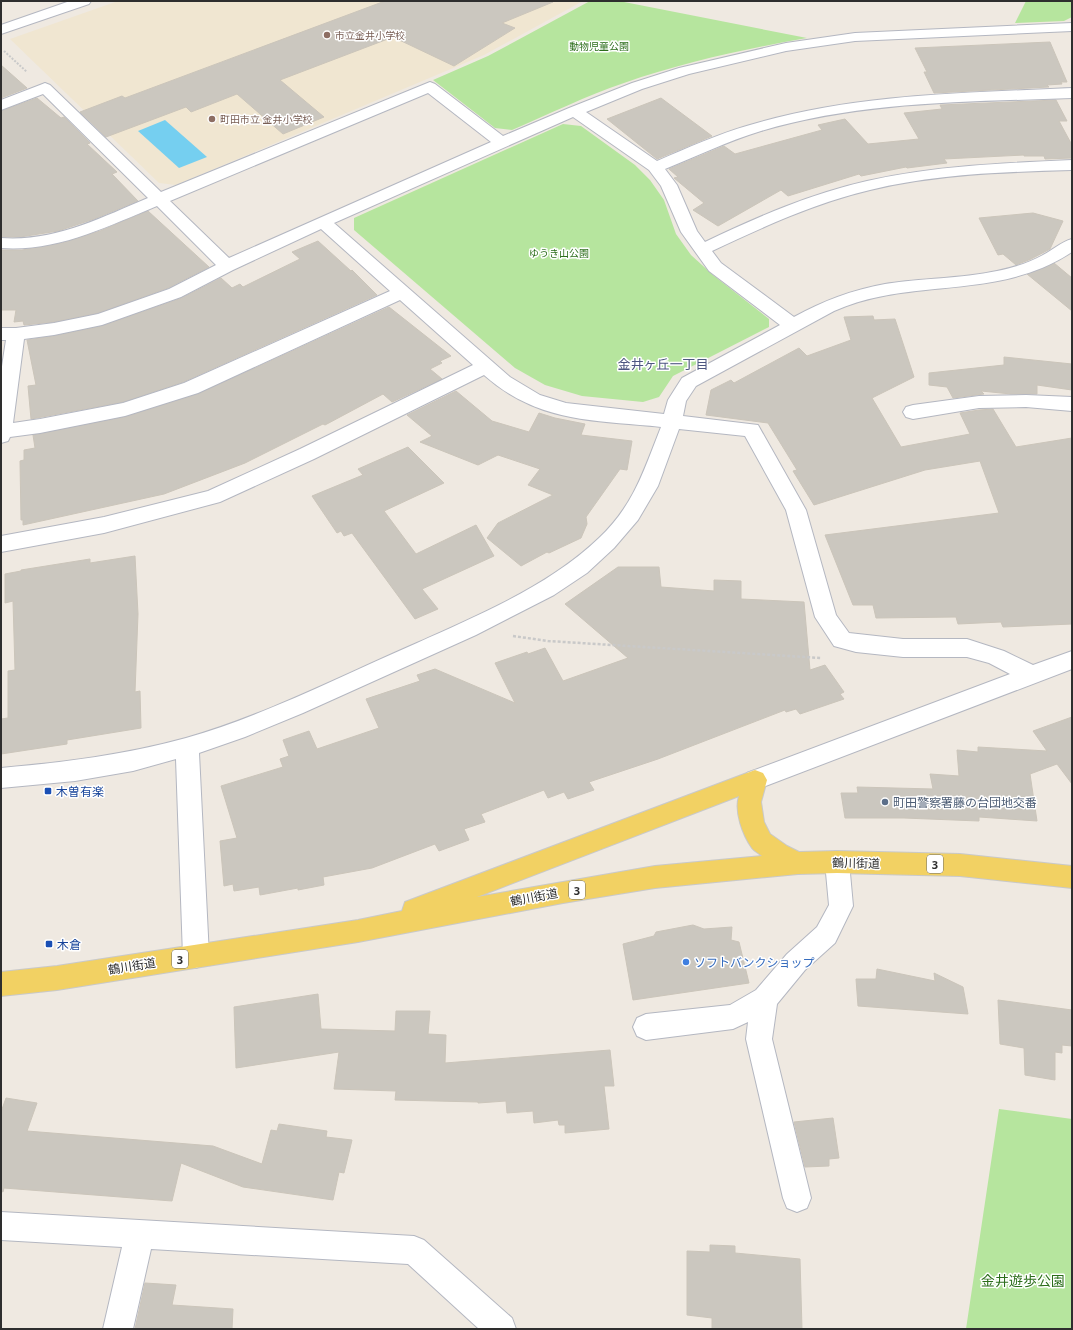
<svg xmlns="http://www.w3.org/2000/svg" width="1073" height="1330" font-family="'Noto Sans','Noto Sans JP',sans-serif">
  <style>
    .education { fill: #f0e6d1 }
    .green { fill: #b6e59e }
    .water { fill: #75cff0 }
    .building { fill: #cbc7bf; stroke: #cbc5ba }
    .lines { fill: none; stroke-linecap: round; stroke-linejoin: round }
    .minor-casing { stroke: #b4b7c1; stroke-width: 2 }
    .major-casing { stroke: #c9c9c9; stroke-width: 2 }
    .path-far1 { stroke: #c9c9c9; stroke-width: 2; stroke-dasharray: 2 1.5; stroke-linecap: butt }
    .path { stroke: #c9c9c9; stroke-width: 2.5; stroke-dasharray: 3 2; stroke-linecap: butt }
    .minor { fill: #fff; fill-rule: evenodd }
    .major { fill: #f2d163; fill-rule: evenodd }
    .education-dot { fill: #8d6e63; stroke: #fff; stroke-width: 1.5 }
    .transit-dot { fill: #1a4fb4; stroke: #fff; stroke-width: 1.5 }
    .service-dot { fill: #5c6f8a; stroke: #fff; stroke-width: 1.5 }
    .shop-dot { fill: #3f7fe0; stroke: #fff; stroke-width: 1.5 }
    .labels { text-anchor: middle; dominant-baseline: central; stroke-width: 3; stroke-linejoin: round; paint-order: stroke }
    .far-education-label { font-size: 10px; fill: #785e54; stroke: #fff; text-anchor: start }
    .far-park-label { font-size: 10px; fill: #2c6e1b; stroke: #fff }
    .shield { fill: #fff; stroke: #6d6d6d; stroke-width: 1 }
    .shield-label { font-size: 11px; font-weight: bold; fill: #2e2e2e }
    .transit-label { font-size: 12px; fill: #164399; stroke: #fff; text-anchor: start }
    .service-label { font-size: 12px; fill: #4e5e75; stroke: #fff; text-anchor: start }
    .street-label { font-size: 12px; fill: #2e2e2e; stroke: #fff }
    .shop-label { font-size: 12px; fill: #366cbe; stroke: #fff; text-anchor: start }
    .neighbourhood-label { font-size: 13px; fill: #4d5680; stroke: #fff }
    .near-park-label { font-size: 14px; fill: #2c6e1b; stroke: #fff }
  </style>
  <rect width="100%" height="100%" fill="#efe9e1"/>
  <path class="education" d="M118,1H583L484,55L176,185L159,183L10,39Z"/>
  <path class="green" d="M590,1H619L807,38C745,49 684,62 624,83C586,96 549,114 512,130L495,128L433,80L488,56Z
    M1026,1H1072V17L1064,21L1015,23Z
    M563,124L581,126L635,165L650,180L664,200L676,234L691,255L713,275L769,319V327L673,376L659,397L643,402L582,396L545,385L515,368L354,230V218Z
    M999,1109L1072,1119V1329H966Z"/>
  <path class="water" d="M165,120L207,157L179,168L138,131Z"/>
  <path class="building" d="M385,1L553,2L502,23L515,28L454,66L393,37L280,80L324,117L283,134L237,94L191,112L186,107L106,137L80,112L122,96L125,98Z
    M1050,42L1067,82H1061L1062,84L1047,85L1049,87L934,93L924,72H927L915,48Z
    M1,65L27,88L1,98Z
    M37,98L61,118L64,117L90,143L87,144L117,172L112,174L138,201L94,219L58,231L20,237H1V111Z
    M661,98L712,136L657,159L607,119Z
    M1056,100L1067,121H1059L1072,145V158L1045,159L1044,156H1024V155L944,159L947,163L907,168L906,167L861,176L859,174L788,196L781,190L718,226L693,210L704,203L674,178L678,177L669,169L724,146L735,154L822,130L818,125L845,119L868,144L919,139L904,113L942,109L940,105Z
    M148,211L209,267L168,288L98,313L54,322L24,325L23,321L14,322L16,310H1V250H22L62,243L100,231Z
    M1033,213L1063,221L1050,249L1031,259L1016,265L1003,254L998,255L979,218Z
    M318,241L351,271L352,270L377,295L183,382L123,402L31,419L28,386L36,385L27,340L54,336L102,326L182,298L221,278L232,288L240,284L243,287L300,259L292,252Z
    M1054,263L1072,278V311L1027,274Z
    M389,307L451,356L440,361L442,363L430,369L442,379L392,402L383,394L325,425L323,424L245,463L164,494L23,525V520H21L20,461L24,460V450L35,448L33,435L125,417L198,394Z
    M873,316L874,320L895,319L914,377L872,398L901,447L970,434L960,413L979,410L993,409L1016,447L1072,438V624L1003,627L1001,622L958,624L956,617L876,618L873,605H853L825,535L999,513L980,461L925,470L814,505L793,471L797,470L768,423L706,415L711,390L731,380L734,383L799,348L807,356L851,340L844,317Z
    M1004,357L1072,364V390L1037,385V394H1011L981,391L984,394L953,398L947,387L929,385V373L1004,365Z
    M456,391L492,421L529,432L539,413L555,418L585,424L581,435L632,441L627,470L620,469L586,517L587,524L581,538L549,553L547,552L521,566L487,538L498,523L553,495L528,485L540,469L498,455L478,465L420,442L432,436L407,415Z
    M408,447L444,483L384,511L416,554L476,525L494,556L422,589L438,609L415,619L352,533L344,536L341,531L337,533L312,496L363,475L358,469Z
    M135,556L138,614L135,692L140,691L141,728L67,740V744L1,754V719L8,718V671L15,670L13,601L5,603V574L21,571V570L90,559V563Z
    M618,567H659L661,587L714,591V580L741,581V599L804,602L810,670L825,665L844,692L840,694L844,699L800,714L796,709L786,712L785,710L658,759L589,782L594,790L568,799L564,792L548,798L544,790L481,814L485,822L464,829L469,840L439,851L435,844L372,868L323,877L324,885L298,890V888L260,895L259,887L234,891L233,884L224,886L220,841L237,838L221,786L283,767L280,759L289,756L283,740L309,731L317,749L379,728L366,699L420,681L417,675L435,669L515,703L495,663L527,652L528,654L545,648L563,681L628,658L565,604Z
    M1072,717V784L1057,764L1030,774L1037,821L979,817V821L904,818H845L841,793H858L857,787L933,789L930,774L959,776L957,750L978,752V747L1047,751L1033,731Z
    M693,925L704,929L732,927L731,940L739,942L749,983L633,1000L623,944L654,936L656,932Z
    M877,969L935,981L934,973L963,987L968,1014L858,1006L856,979H876Z
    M318,994L321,1029L395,1031L396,1011H430L428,1034L446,1035L445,1063L610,1050L614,1086H604L609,1129L565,1133V1125H559L558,1120L534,1123L533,1111L507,1113L506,1101L478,1103V1102L395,1100L396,1091L334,1089L339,1052L236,1068L234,1007Z
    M998,1000L1072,1010V1046L1062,1045V1053L1055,1052V1080L1025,1075L1024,1048L1000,1044Z
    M6,1098L37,1103L27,1131L213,1146L262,1164L271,1130L277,1131L279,1124L327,1131L326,1137L352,1140L344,1173L339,1172L333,1200L243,1187L181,1163L172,1201L4,1188L3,1192L1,1191V1112Z
    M833,1118L839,1158L829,1159V1166L805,1167L794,1122Z
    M710,1245L735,1246V1253L800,1259L802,1329H712V1318L687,1315V1251L710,1252Z
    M145,1283L176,1285L172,1305L233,1309L232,1329H135Z"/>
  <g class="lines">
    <g class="minor-casing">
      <path id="minor" d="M70,1H91L89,4L1,34V25Z
        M1072,23V31L855,41L786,51L689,74L642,89L586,112L657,161C687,148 718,134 750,125C854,94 964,93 1072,88V98C969,102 861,101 761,131C728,141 697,156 665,169L677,185L697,231L705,242C757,217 810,194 867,181C934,166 1003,163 1072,160V170C1005,172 936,174 870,190C815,203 763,227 712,251L721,263L794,317C823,301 852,290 885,284C922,278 960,279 997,271C1012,268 1029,263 1043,255C1053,250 1061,242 1072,239V252C996,302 912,276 834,311L696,386L686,401L683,416L758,425L806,510L836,615L849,633L903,639H967L1004,651L1033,665L1072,651V669L763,787L755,790L747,787L743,780L747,773L1010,674L989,663L967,657H903L856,652L834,646L815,617L786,510L745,436L679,429L658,486L638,520L614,548L587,573L554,595L476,635L303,713L245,737L199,753L209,956L205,964L196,968L187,964L183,956L176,759L133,771L75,781L1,788V768C65,762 124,755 186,738C266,715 341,676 417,643C479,615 549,586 599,538C634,505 644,470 661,427C593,420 538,423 484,375L314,459L220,502L104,533L1,552V536L104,517L208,491L300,449L473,365L400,300L198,393L125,416L40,433L10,437L8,441L1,443V373L6,340H1V328H16L54,323L98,314L169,289L216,265L157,206C106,227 57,252 1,248V238C54,242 100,218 148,198L43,94L1,110V100L40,85L45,83L50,85L161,192L430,82L435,84L503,136L569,108L632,83L679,68L786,43L855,33ZM428,93L491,142L229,258L170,201ZM573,117L649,170L661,186L681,232L709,271L780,325L682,378L668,400L664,414L566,403L540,395L510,377L334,223ZM321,229L390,291L184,383L123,403L40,419L13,423L24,339L54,335L102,325L181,297L233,270Z
        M1026,395L1072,397V411L1026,407L979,408L913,419L906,417L903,412L906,407L913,405L979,396Z
        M837,851L846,854L849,862L853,906L835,943L805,970L777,1004L772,1039L811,1198L807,1208L797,1212L787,1208L783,1198L746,1039L748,1022L733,1029L646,1040L637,1036L633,1027L637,1018L646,1014L730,1005L756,990L787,954L817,927L829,905L825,862L828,854Z
        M1,1212L414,1236L424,1240L512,1318L516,1329H479L408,1264L151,1249L133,1329H103L122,1247L1,1240Z"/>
    </g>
    <g class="major-casing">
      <path id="major" d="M755,770L763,773L767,780L761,802L764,822L770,834L787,846L799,852L837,851L960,854L1072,866V888L960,876L837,873L798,874L655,888L563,903L358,942L57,990L1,996V972L57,966L358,920L402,911L405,902ZM739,796C734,812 743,835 752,848C754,851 759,853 762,856L655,866L477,897Z"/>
    </g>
    <path class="path-far1" d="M4,51L27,72"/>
    <path class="path" d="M513,636L548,641L821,658"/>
    <use href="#minor" class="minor"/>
    <use href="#major" class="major"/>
  </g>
  <g class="education-dot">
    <circle cx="327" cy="35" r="4"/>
    <circle cx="212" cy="119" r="4"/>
  </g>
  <g class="transit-dot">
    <rect x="44" y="787" width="8" height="8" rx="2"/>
    <rect x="45" y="940" width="8" height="8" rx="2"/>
  </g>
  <circle class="service-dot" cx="885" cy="802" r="4"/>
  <circle class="shop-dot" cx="686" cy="962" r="4"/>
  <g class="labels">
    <g class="far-education-label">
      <text x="335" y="35">市立金井小学校</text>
      <text x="220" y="119">町田市立 金井小学校</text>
    </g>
    <g class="far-park-label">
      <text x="599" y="46">動物児童公園</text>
      <text x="559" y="253">ゆうき山公園</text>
    </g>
    <g class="shield">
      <rect x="927" y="855" width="16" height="18" rx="3"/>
      <rect x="569" y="881" width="16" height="18" rx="3"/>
      <rect x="172" y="950" width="16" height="18" rx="3"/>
    </g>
    <g class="shield-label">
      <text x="935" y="864">3</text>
      <text x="577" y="890">3</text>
      <text x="180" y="959">3</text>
    </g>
    <g class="transit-label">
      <text x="56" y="791">木曽有楽</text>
      <text x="57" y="944">木倉</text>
    </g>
    <g class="service-label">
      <text x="893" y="802">町田警察署藤の台団地交番</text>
    </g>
    <g class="street-label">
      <text transform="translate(856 863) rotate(1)">鶴川街道</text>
      <text transform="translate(534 897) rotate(-11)">鶴川街道</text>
      <text transform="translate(132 966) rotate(-9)">鶴川街道</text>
    </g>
    <g class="shop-label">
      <text x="694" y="962">ソフトバンクショップ</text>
    </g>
    <g class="neighbourhood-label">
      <text x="663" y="364">金井ヶ丘一丁目</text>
    </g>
    <g class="near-park-label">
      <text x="1023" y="1280">金井遊歩公園</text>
    </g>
  </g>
  <rect width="1073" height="1330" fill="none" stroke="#2e2e2e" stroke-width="4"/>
</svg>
